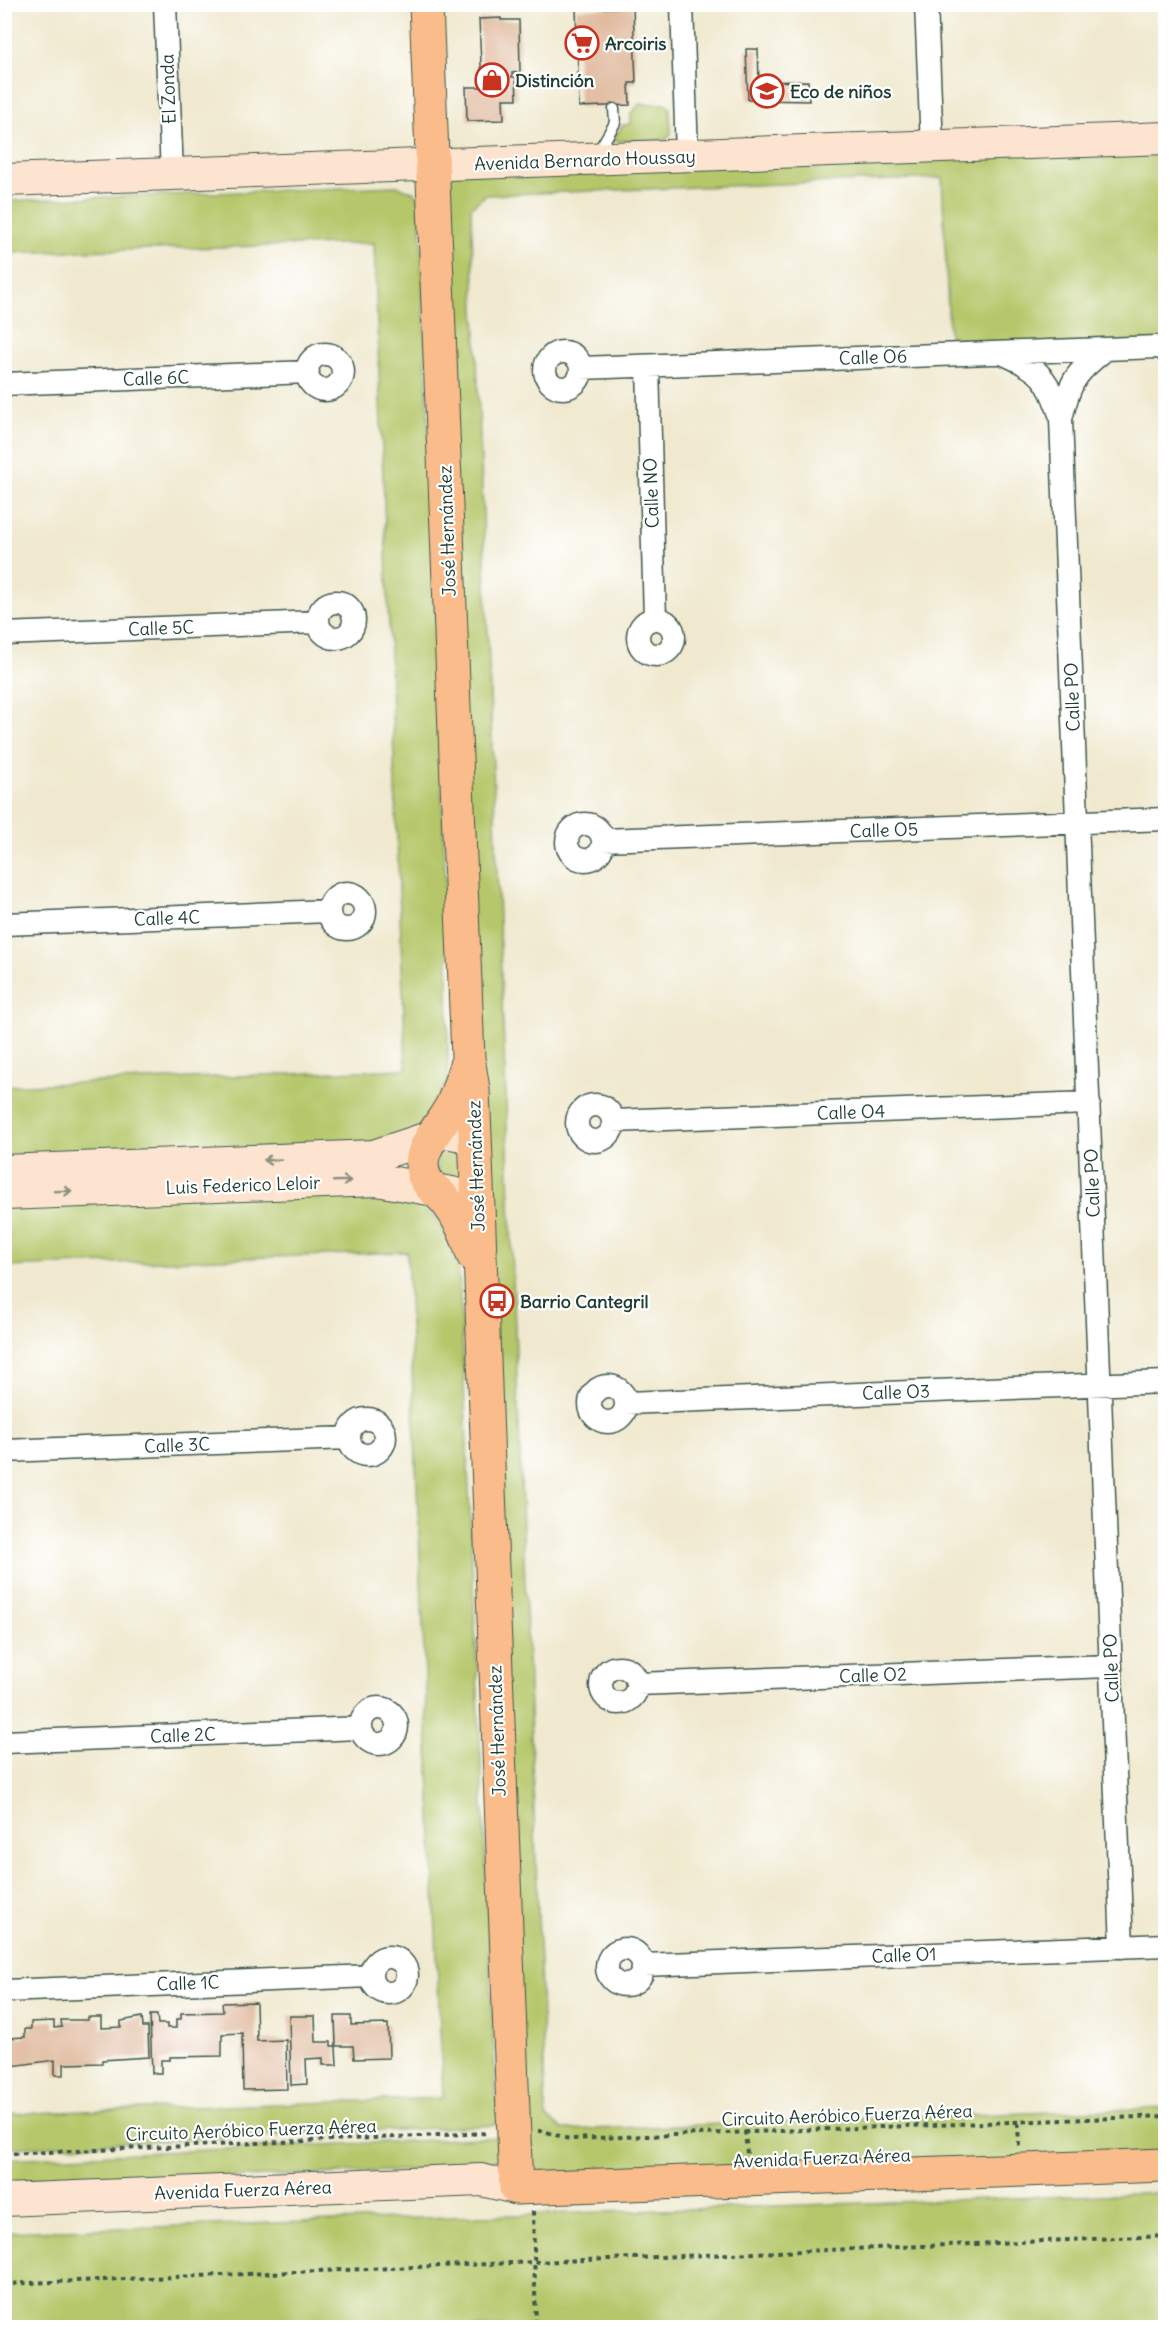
<svg xmlns="http://www.w3.org/2000/svg" width="1170" height="2332" font-family="Delius,sans-serif">
  <style>
    .green { fill: #b5c76b; stroke: #6a8250; stroke-width: 1.5 }
    .building { fill: #deb597 }
    .lines { fill: none; stroke-linecap: round; stroke-linejoin: round }
    .lane-casing { stroke: #3e574b; stroke-width: 13 }
    .street-casing { stroke: #3e574b; stroke-width: 25 }
    .secondary-casing { stroke: #3e574b; stroke-width: 34 }
    .primary-casing { stroke: #3e574b; stroke-width: 35 }
    .path { stroke: #3e574b; stroke-width: 4; stroke-dasharray: 4.5 4.5; stroke-linecap: butt }
    .lane { stroke: #fff; stroke-width: 10 }
    .street { stroke: #fff; stroke-width: 22 }
    .secondary { stroke: #fde4d0; stroke-width: 32 }
    .primary { stroke: #f9bc8a; stroke-width: 33 }
    .oneway { stroke: #8e9082 }
    .labels { text-anchor: middle; dominant-baseline: central; stroke-width: 4.5; stroke-linejoin: round; paint-order: stroke }
    .poi-label { font-size: 18px; font-weight: bold; fill: #1f3d34; stroke: #fff; text-anchor: start }
    .street-label { font-size: 18px; fill: #1f3d34; stroke: #fff }
  </style>
  <rect width="100%" height="100%" fill="#fff"/>
  <filter id="ink" filterUnits="userSpaceOnUse"><feTurbulence type="fractalNoise" baseFrequency=".0167" numOctaves="2"/><feDisplacementMap in="SourceGraphic" scale="12" xChannelSelector="R" yChannelSelector="G"/><feConvolveMatrix kernelMatrix="1 2 1 2 8 2 1 2 1" color-interpolation-filters="sRGB"/></filter>
  <filter id="wash" filterUnits="userSpaceOnUse"><feTurbulence type="fractalNoise" baseFrequency=".008" numOctaves="4" result="noise"/><feDisplacementMap in="SourceGraphic" scale="24" xChannelSelector="R" yChannelSelector="G"/><feGaussianBlur stdDeviation="1.35" result="paint"/><feColorMatrix in="noise" values="0 0 0 0 0 0 0 0 0 0 0 0 0 0 0 0 0 1.4 0 .05"/><feComposite in="paint" operator="in"/></filter>
  <g filter="url(#wash)">
    <rect width="100%" height="100%" fill="#f0e9cf"/>
    <path class="green" d="M640,104H666L670,108L671,134L666,140L611,141L623,125L631,124V113Z
      M1165,138V350L950,355L942,178L486,195L471,207L546,2117L564,2130L1165,2108V2165L516,2188L479,1274L438,1192L437,1128L460,1084L432,165Z
      M397,186L414,192L420,202L448,956V1079L430,1117L420,1128L391,1142L5,1162L4,1086L406,1069L374,243L5,253V201Z
      M363,1185C378,1189 394,1192 409,1197C437,1207 450,1243 459,1269L496,2098L500,2125L5,2148V2114L443,2098L407,1252L5,1267L4,1200Z
      M502,2137L500,2156L486,2167L5,2187L4,2159Z
      M1165,2193V2327H5V2232Z"/>
    <g id="blocks">
      <path class="building" d="M633,7L636,83H629L630,105L579,107L576,9Z
        M501,18V20H519L520,72L512,73V77H516L517,99H503L504,120L467,121L466,87H482L479,19Z
        M746,49H758L759,82L808,81L809,101L748,100Z
        M256,2002L257,2041L286,2040L287,2089L243,2090L242,2033L222,2034V2056L170,2057V2060H161V2073H152L150,2015H157L158,2024H167V2028H176V2019H181V2013L223,2012L222,2003Z
        M289,2016H315L316,2042H331V2046H336L337,2065H323V2058L306,2059L307,2084L291,2085Z
        M335,2016H351V2025L388,2024L389,2058L354,2059L353,2046H336Z
        M88,2017H101V2028L121,2027V2021L142,2017L143,2027H148L149,2057L102,2060V2063L64,2064V2075H55V2060L12,2066L11,2049H9V2069L4,2070V2033H8V2038L25,2037V2029H31V2022L54,2021V2028L62,2027L61,2020H88Z"/>
    </g>
  </g>
  <g filter="url(#ink)">
    <use href="#blocks" fill-opacity="0" stroke="#3e574b" stroke-width="1.5"/>
    <g class="lines">
      <g class="lane-casing">
        <path id="lane" d="M596,155L615,123L614,109"/>
      </g>
      <g class="street-casing">
        <path id="street" d="M165,4L172,174
          M682,4L687,156
          M926,4L932,147
          M1106,349C1075,373 1070,381 1061,419L1122,1947
          M545 370a18 18 0 1 1 36 0a18 18 0 1 1-36 0Z
          M1004,354C1043,371 1047,378 1061,417
          M307 372a18 18 0 1 1 36 0a18 18 0 1 1-36 0Z
          M648,366L655,619
          M581,368L1158,347L1166,350
          M4,384L308,372
          M318 620a18 18 0 1 1 36 0a18 18 0 1 1-36 0Z
          M638 637a18 18 0 1 1 36 0a18 18 0 1 1-36 0Z
          M4,634L318,622
          M567 842a18 18 0 1 1 36 0a18 18 0 1 1-36 0Z
          M603,840L1166,819
          M329 911a18 18 0 1 1 36 0a18 18 0 1 1-36 0Z
          M4,924L329,911
          M577 1123a18 18 0 1 1 36 0a18 18 0 1 1-36 0Z
          M613,1121L1089,1103
          M590 1404a18 18 0 1 1 36 0a18 18 0 1 1-36 0Z
          M626,1403L1166,1382
          M349 1437a18 18 0 1 1 36 0a18 18 0 1 1-36 0Z
          M4,1451L349,1438
          M601 1685a18 18 0 1 1 36 0a18 18 0 1 1-36 0Z
          M637,1684L1110,1666
          M361 1726a18 18 0 1 1 36 0a18 18 0 1 1-36 0Z
          M4,1742L361,1728
          M607 1967a18 18 0 1 1 36 0a18 18 0 1 1-36 0Z
          M371 1975a18 18 0 1 1 36 0a18 18 0 1 1-36 0Z
          M643,1965L1166,1945
          M4,1991L371,1976"/>
      </g>
      <g class="secondary-casing">
        <path id="secondary" d="M4,180L1166,138
          M4,1171L374,1156L446,1132L462,1135L475,1142
          M4,1194L377,1180L452,1193
          M4,2200L481,2180L516,2188"/>
      </g>
      <g class="primary-casing">
        <path id="primary" d="M426,4L468,1058L473,1089L479,1230L516,2188L1166,2165
          M466,1065C461,1080 457,1096 450,1109C437,1131 409,1159 429,1184C434,1190 441,1195 446,1201C459,1217 467,1235 473,1255"/>
      </g>
      <path class="path" d="M1018,2123L1019,2146
        M538,2131C549,2131 559,2137 570,2139L1166,2116
        M745,2131L747,2154
        M4,2154L489,2133
        M533,2211L536,2328
        M4,2284L1166,2236"/>
      <use href="#lane" class="lane"/>
      <use href="#street" class="street"/>
      <use href="#secondary" class="secondary"/>
      <use href="#primary" class="primary"/>
    </g>
    <defs><path id="oneway-shaft" d="M-6 0H5M1.5-3L5.5 0L1.5 3" fill="none" stroke-width="1.6" stroke-linecap="round" stroke-linejoin="round" transform="scale(1.5)"/></defs>
    <g class="oneway">
      <use href="#oneway-shaft" transform="translate(272 1160) rotate(178)"/>
      <use href="#oneway-shaft" transform="translate(342 1181) rotate(-2)"/>
      <use href="#oneway-shaft" transform="translate(63 1191) rotate(-2)"/>
    </g>
  </g>
  <defs>
    <g id="supermarket-ring" transform="scale(1.725)"><circle r="9.5" fill="#fff" stroke="#c8321e" stroke-width="1.5"/><path d="M-6-5.5h2.5l.6 2H6L4.5 2H-2.5L-4.4-4H-6ZM-1.5 3.2a1.3 1.3 0 1 0 .1 0ZM3 3.2a1.3 1.3 0 1 0 .1 0Z" fill="#c8321e"/></g>
    <g id="shop-ring" transform="scale(1.725)"><circle r="9.5" fill="#fff" stroke="#c8321e" stroke-width="1.5"/><path d="M-5-2.5h2.3a2.7 3.5 0 0 1 5.4 0H5L5.5 6h-11ZM-1.5-2.5h3a1.5 2.3 0 0 0-3 0Z" fill="#c8321e"/></g>
    <g id="school-ring" transform="scale(1.725)"><circle r="9.5" fill="#fff" stroke="#c8321e" stroke-width="1.5"/><path d="M0-5L7-2L0 1L-7-2ZM-4 1L0 2.5L4 1V4Q0 6-4 4Z" fill="#c8321e"/></g>
    <g id="bus-ring" transform="scale(1.725)"><circle r="9.5" fill="#fff" stroke="#c8321e" stroke-width="1.5"/><path d="M-5-6H5V4H4V6H2V4H-2V6H-4V4H-5ZM-3.5-4V0h7V-4ZM-3.5 1.2v1.5H-2V1.2ZM2 1.2v1.5H3.5V1.2Z" fill="#c8321e"/></g>
  </defs>
  <g fill-rule="evenodd">
    <use href="#supermarket-ring" x="582" y="43"/>
    <use href="#shop-ring" x="492" y="80"/>
    <use href="#school-ring" x="767" y="91"/>
    <use href="#bus-ring" x="497" y="1301"/>
  </g>
  <g class="labels">
    <g class="poi-label">
      <text x="605" y="43">Arcoiris</text>
      <text x="515" y="80">Distinción</text>
      <text x="790" y="91">Eco de niños</text>
      <text x="520" y="1301">Barrio Cantegril</text>
    </g>
    <g class="street-label">
      <text transform="translate(168 89) rotate(-92)">El Zonda</text>
      <text transform="translate(585 160) rotate(-2)">Avenida Bernardo Houssay</text>
      <text transform="translate(873 357) rotate(-2)">Calle O6</text>
      <text transform="translate(156 378) rotate(-2)">Calle 6C</text>
      <text transform="translate(651 493) rotate(-92)">Calle NO</text>
      <text transform="translate(447 531) rotate(-92)">José Hernández</text>
      <text transform="translate(161 628) rotate(-2)">Calle 5C</text>
      <text transform="translate(1072 697) rotate(-92)">Calle PO</text>
      <text transform="translate(884 830) rotate(-2)">Calle O5</text>
      <text transform="translate(167 918) rotate(-2)">Calle 4C</text>
      <text transform="translate(851 1112) rotate(-2)">Calle O4</text>
      <text transform="translate(476 1166) rotate(-92)">José Hernández</text>
      <text transform="translate(1092 1183) rotate(-92)">Calle PO</text>
      <text transform="translate(243 1185) rotate(-2)">Luis Federico Leloir</text>
      <text transform="translate(896 1392) rotate(-2)">Calle O3</text>
      <text transform="translate(177 1445) rotate(-2)">Calle 3C</text>
      <text transform="translate(1111 1668) rotate(-92)">Calle PO</text>
      <text transform="translate(873 1675) rotate(-2)">Calle O2</text>
      <text transform="translate(497 1731) rotate(-92)">José Hernández</text>
      <text transform="translate(183 1735) rotate(-2)">Calle 2C</text>
      <text transform="translate(904 1955) rotate(-2)">Calle O1</text>
      <text transform="translate(188 1983) rotate(-2)">Calle 1C</text>
      <text transform="translate(847 2115) rotate(-2)">Circuito Aeróbico Fuerza Aérea</text>
      <text transform="translate(251 2130) rotate(-2)">Circuito Aeróbico Fuerza Aérea</text>
      <text transform="translate(822 2158) rotate(-2)">Avenida Fuerza Aérea</text>
      <text transform="translate(243 2190) rotate(-2)">Avenida Fuerza Aérea</text>
    </g>
  </g>
  <rect width="1170" height="2332" fill="none" stroke="#fff" stroke-width="24"/>
</svg>
